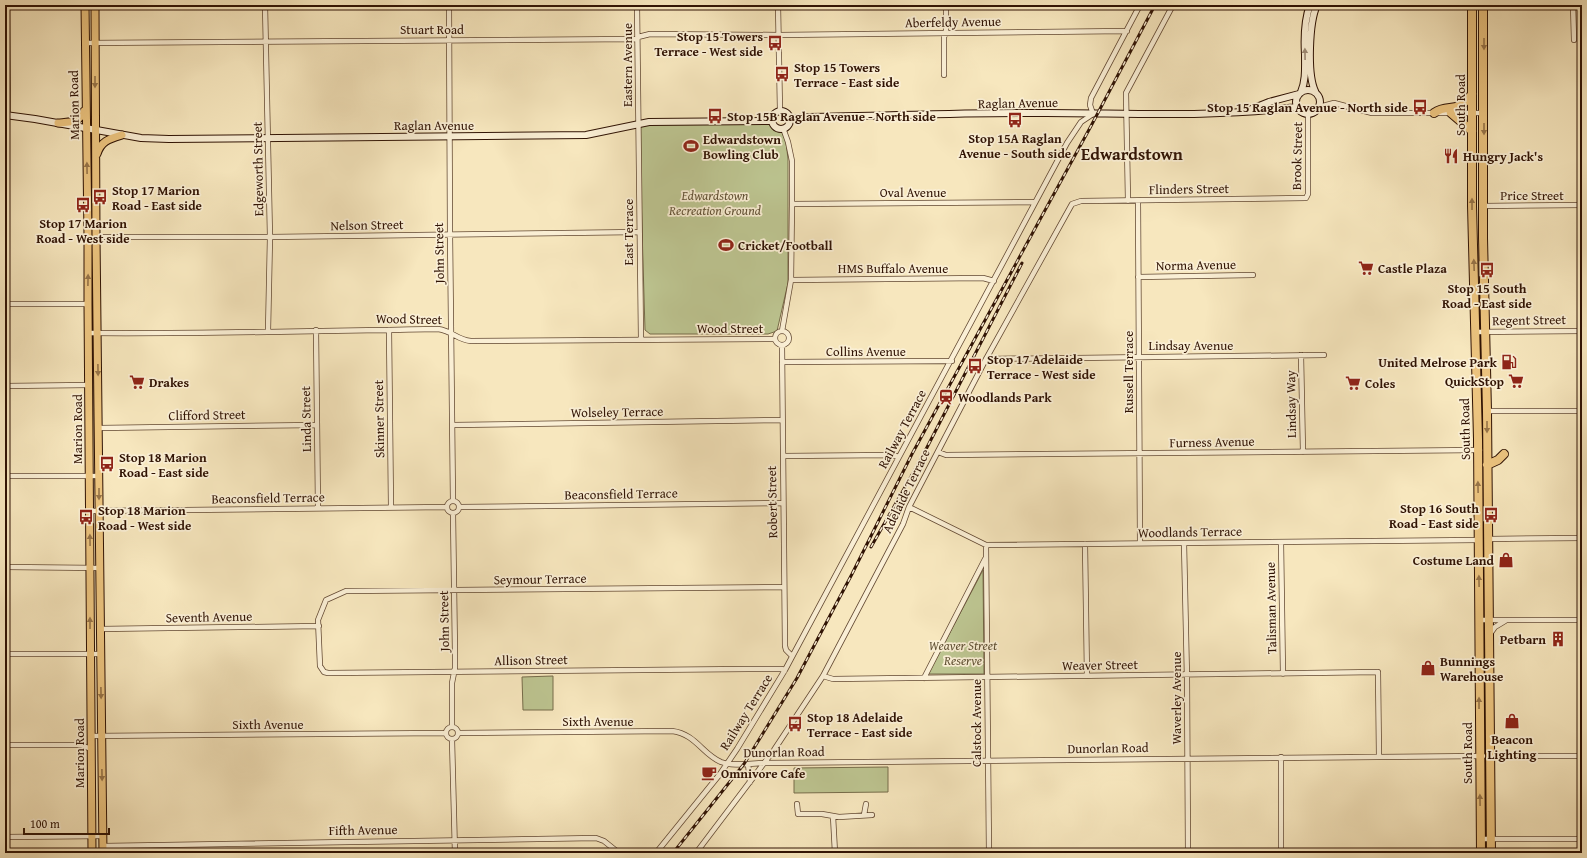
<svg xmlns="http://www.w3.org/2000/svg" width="1587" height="858" font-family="'Gentium Book Plus',serif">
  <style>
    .green { fill: #bdc591; stroke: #766c4a }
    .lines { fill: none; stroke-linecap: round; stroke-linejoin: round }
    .street-casing { stroke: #624832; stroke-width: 6 }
    .secondary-casing { stroke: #301304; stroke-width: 8 }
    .primary-casing { stroke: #301304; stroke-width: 9 }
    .highway-casing { stroke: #301304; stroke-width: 10 }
    .street { stroke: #faefd5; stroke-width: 4.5 }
    .secondary { stroke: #faefd5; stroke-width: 6 }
    .primary { stroke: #ecc47f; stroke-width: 7 }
    .highway { stroke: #ecc47f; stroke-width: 8 }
    .rail-casing { stroke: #301304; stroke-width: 3 }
    .rail { stroke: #faefd5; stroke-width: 1.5; stroke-dasharray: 4.5; stroke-linecap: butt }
    .oneway { fill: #977448 }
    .oneway2 { fill: #9f8c77 }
    .labels { text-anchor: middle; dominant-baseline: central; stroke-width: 3.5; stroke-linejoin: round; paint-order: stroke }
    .street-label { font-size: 13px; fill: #301304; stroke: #faefd5 }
    .poi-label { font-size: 13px; font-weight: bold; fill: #301304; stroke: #faefd5; text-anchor: start }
    .park-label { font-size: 13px; font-style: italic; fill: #615135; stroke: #faefd5 }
    .district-label { font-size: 17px; font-weight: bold; fill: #301304; stroke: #faefd5 }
  </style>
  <rect width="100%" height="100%" fill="#f7e7be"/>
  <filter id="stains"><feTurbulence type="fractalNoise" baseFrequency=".005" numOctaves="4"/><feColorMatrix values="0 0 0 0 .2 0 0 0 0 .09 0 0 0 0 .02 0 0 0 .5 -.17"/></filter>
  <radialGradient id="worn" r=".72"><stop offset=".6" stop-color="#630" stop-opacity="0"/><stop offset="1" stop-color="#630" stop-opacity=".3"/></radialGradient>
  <path class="green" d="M770,123L774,127L781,130L786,142L788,159V283L777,331L768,334H650L645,330L639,126L651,124Z
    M983,570L984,674H928Z
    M553,676V710H523L522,677Z
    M888,767V792L794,793V768Z"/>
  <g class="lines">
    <g class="street-casing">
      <path id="street" d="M7,5L8,115
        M265,5L270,237L268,332
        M449,5L450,234L453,501
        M637,5L641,339
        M778,5L780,111
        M1573,5L1574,40
        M1172,7L1312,6
        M85,43L636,39L638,37L650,34L779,35L1127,31
        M944,75V37L946,33V5
        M1319,107L1334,103L1372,113H1484
        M1128,201L1126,93L1173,5
        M1138,201L1140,543
        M792,204L1035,202
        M1483,206L1582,205
        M96,237H270L639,232
        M1138,277L1253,275
        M791,280L983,278L994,281
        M5,304H88
        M316,330L318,508
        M389,330L391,507
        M775 338a7 7 0 1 1 14 0a7 7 0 1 1-14 0Z
        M782,331L791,280L792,204V161L788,142L783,128
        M1476,332L1582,331
        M88,333C205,334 321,331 438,329C453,331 457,340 471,341L775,339
        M782,346L785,646L786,650L792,656
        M1301,355L1303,452
        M986,359L1324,355
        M782,362L952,361
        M5,386L89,385
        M6,386L7,567
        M1487,411H1582
        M453,425L782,420
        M99,428L317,425
        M938,452L946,455L1480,450
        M783,456L891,455L899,457
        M5,476H99
        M447 507a6 6 0 1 1 12 0a6 6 0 1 1-12 0Z
        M460,507L783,503
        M909,507L986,545L1479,540
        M89,511L447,507
        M1488,539L1582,538
        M1281,542L1283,674
        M1184,543L1187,678L1188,853
        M1085,544L1087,676
        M986,545L989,853
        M5,567L100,568
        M784,587L346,591L326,600L318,620L320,666L324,672L328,673L748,669H781L785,670
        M1480,620H1582
        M100,629L319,626
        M1490,634L1495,627L1505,621
        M5,654H101
        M823,676L833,679L1378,672L1379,757
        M924,678L985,559
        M446 733a6 6 0 1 1 12 0a6 6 0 1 1-12 0Z
        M452,727V683L455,668V653L453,514
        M459,733L672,731C696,734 702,754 721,762C734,767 751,763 765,763L1483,756
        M91,736L446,733
        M452,740L455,853
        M5,745H81L91,749
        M1500,756H1582
        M1281,757V853
        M748,764L750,782
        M797,804L798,814H822L839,817L872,815
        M864,815L866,804
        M833,816L835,853
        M5,837L103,836
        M1481,839H1582
        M103,846L596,838L604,841L619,853
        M656,853L720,774L737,749L785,670L1067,143L1081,122L1093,114L1090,105L1091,98L1140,5
        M696,853L774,750L823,676L903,524L909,507L986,359L1072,204L1081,201L1306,198L1308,194V114"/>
    </g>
    <g class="secondary-casing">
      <path id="secondary" d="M1296 102a12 12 0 1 1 24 0a12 12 0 1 1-24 0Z
        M1315,91C1307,74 1309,22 1317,5
        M1301,92C1306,80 1305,68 1305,55C1304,38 1304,21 1310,5
        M1249,110L1269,102L1299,94
        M772 120a9 9 0 1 1 18 0a9 9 0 1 1-18 0Z
        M5,115L35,119L141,138L169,139L586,135L649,122L772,121
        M789,119L809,117C888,116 967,112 1046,113C1129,113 1214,118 1297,107"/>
    </g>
    <g class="primary-casing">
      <path id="primary" d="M85,5L88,237V304L92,853
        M95,5L96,237L103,853
        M58,123C69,122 80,123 84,111
        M97,154C101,141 109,139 122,135"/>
    </g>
    <g class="highway-casing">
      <path id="highway" d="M1472,5V206L1478,439L1481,853
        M1483,5V238L1487,411L1491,853
        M1434,113C1449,102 1456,116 1472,94
        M1451,113L1472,131
        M1487,465L1498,460L1504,454"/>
    </g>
    <use href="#street" class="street"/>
    <use href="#secondary" class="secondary"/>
    <use href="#primary" class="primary"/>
    <use href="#highway" class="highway"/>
    <g class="rail-casing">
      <path id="rail" d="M871,547L921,459L1022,263
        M673,853L744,764L797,678L852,574L912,454L1091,126L1155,5"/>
    </g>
    <use href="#rail" class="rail"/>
  </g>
  <defs><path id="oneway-solid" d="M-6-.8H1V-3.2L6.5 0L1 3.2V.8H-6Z"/></defs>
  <g class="oneway">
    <use href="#oneway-solid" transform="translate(1484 44) rotate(90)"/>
    <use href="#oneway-solid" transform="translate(95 82) rotate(90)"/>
    <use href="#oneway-solid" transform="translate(1484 129) rotate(90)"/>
    <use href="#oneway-solid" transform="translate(87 168) rotate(-91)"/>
    <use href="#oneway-solid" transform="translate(1472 204) rotate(-90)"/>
    <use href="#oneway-solid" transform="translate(1474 265) rotate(-92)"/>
    <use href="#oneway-solid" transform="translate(88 280) rotate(-89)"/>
    <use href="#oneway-solid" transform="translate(98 370) rotate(89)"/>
    <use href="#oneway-solid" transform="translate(1487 427) rotate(90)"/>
    <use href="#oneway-solid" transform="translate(1478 487) rotate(-91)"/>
    <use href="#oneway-solid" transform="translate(99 494) rotate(90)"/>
    <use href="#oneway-solid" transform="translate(90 540) rotate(-91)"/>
    <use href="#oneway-solid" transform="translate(1479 581) rotate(-91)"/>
    <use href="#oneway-solid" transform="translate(90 623) rotate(-90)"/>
    <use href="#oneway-solid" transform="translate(101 693) rotate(89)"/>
    <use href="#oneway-solid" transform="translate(1479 703) rotate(-90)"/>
    <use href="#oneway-solid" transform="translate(102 775) rotate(89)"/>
    <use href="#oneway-solid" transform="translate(1480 800) rotate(-91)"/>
  </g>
  <use class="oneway2" href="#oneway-solid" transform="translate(1305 54) rotate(-91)"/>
  <defs>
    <g id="bus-bare" transform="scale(1.2)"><path d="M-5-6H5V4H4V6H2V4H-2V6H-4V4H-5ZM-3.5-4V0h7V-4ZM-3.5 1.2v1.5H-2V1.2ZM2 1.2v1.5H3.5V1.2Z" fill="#8f2418" stroke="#faefd5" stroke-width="2.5" paint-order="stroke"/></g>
    <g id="stadium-bare" transform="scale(1.2)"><path d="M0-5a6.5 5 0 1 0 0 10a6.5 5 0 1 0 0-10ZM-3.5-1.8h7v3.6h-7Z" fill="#8f2418" stroke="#faefd5" stroke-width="2.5" paint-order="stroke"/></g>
    <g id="restaurant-bare" transform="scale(1.2)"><path d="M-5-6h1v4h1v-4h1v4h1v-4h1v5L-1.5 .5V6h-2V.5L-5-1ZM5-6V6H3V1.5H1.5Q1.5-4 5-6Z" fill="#8f2418" stroke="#faefd5" stroke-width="2.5" paint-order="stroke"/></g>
    <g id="supermarket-bare" transform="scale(1.2)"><path d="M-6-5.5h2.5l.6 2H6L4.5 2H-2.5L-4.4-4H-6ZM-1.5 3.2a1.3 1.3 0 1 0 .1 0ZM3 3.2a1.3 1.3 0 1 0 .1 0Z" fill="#8f2418" stroke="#faefd5" stroke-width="2.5" paint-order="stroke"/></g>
    <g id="fuel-bare" transform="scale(1.2)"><path d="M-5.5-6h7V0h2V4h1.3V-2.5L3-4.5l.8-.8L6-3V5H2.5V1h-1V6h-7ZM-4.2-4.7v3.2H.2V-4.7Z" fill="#8f2418" stroke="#faefd5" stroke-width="2.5" paint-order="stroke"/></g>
    <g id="station-bare" transform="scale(1.2)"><path d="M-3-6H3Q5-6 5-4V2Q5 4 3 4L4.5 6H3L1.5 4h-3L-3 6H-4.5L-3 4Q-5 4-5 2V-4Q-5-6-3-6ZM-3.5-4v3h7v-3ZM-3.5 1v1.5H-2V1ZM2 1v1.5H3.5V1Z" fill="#8f2418" stroke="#faefd5" stroke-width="2.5" paint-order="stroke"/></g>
    <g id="shop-bare" transform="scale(1.2)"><path d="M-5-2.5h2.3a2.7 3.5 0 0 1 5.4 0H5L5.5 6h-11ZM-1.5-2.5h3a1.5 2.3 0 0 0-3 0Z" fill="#8f2418" stroke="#faefd5" stroke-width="2.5" paint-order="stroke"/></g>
    <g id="building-bare" transform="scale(1.2)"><path d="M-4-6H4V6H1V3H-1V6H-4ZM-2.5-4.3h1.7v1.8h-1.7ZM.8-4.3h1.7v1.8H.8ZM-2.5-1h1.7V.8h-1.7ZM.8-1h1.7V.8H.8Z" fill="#8f2418" stroke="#faefd5" stroke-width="2.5" paint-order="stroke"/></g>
    <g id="cafe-bare" transform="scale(1.2)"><path d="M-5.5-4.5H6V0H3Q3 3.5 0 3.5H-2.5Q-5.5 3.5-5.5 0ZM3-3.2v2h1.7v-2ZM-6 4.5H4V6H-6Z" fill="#8f2418" stroke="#faefd5" stroke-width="2.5" paint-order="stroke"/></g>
  </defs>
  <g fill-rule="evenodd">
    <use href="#bus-bare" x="775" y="43"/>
    <use href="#bus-bare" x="782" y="74"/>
    <use href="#bus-bare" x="1420" y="107"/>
    <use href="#bus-bare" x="715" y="116"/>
    <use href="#bus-bare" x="1015" y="120"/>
    <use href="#stadium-bare" x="691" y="146"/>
    <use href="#restaurant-bare" x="1451" y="156"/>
    <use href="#bus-bare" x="100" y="197"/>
    <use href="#bus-bare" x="83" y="205"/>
    <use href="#stadium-bare" x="726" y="245"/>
    <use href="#supermarket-bare" x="1366" y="268"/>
    <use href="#bus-bare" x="1487" y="270"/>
    <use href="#fuel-bare" x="1509" y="362"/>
    <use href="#bus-bare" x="975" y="366"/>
    <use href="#supermarket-bare" x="1516" y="381"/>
    <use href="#supermarket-bare" x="137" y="382"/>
    <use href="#supermarket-bare" x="1353" y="383"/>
    <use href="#station-bare" x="946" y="397"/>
    <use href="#bus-bare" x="107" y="464"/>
    <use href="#bus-bare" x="1491" y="515"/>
    <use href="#bus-bare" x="86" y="517"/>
    <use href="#shop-bare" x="1506" y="560"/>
    <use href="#building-bare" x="1558" y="639"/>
    <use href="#shop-bare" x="1428" y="668"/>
    <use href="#shop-bare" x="1512" y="721"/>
    <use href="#bus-bare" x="795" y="724"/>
    <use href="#cafe-bare" x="709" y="773"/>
  </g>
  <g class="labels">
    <g class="street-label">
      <text transform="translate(953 22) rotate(-1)">Aberfeldy Avenue</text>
      <text x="432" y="29">Stuart Road</text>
      <text transform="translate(627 65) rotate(-90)">Eastern Avenue</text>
      <text transform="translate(1018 103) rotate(-1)">Raglan Avenue</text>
      <text transform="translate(74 105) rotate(-91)">Marion Road</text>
      <text transform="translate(1460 105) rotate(-90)">South Road</text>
      <text x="434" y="125">Raglan Avenue</text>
      <text transform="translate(1297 156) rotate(-89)">Brook Street</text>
      <text transform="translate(258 169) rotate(-91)">Edgeworth Street</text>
      <text transform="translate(1189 189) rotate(-1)">Flinders Street</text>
      <text x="913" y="192">Oval Avenue</text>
      <text x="1532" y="195">Price Street</text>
      <text transform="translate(367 225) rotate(-1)">Nelson Street</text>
      <text transform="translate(628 232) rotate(-90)">East Terrace</text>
      <text transform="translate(439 253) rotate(-91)">John Street</text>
      <text transform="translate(1196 265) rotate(-1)">Norma Avenue</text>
      <text x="893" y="268">HMS Buffalo Avenue</text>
      <text transform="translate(409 319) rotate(1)">Wood Street</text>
      <text transform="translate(1529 320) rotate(-1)">Regent Street</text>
      <text x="730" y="328">Wood Street</text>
      <text x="1191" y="345">Lindsay Avenue</text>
      <text x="866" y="351">Collins Avenue</text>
      <text transform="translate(1128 372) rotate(-90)">Russell Terrace</text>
      <text transform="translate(1291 404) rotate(-91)">Lindsay Way</text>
      <text transform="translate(617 412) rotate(-1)">Wolseley Terrace</text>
      <text transform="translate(207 415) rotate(-1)">Clifford Street</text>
      <text transform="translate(306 419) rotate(-91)">Linda Street</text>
      <text transform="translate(379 419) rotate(-91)">Skinner Street</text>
      <text transform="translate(77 429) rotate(-90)">Marion Road</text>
      <text transform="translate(902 429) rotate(-62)">Railway Terrace</text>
      <text transform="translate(1465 429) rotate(-91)">South Road</text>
      <text transform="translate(1212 442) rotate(-1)">Furness Avenue</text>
      <text transform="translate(906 491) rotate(-64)">Adelaide Terrace</text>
      <text transform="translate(621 494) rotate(-1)">Beaconsfield Terrace</text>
      <text transform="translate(268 498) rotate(-1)">Beaconsfield Terrace</text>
      <text transform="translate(772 502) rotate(-91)">Robert Street</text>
      <text transform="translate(1190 532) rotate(-1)">Woodlands Terrace</text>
      <text transform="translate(540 579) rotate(-1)">Seymour Terrace</text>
      <text transform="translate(1271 608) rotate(-91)">Talisman Avenue</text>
      <text transform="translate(209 617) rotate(-1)">Seventh Avenue</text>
      <text transform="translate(444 621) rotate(-91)">John Street</text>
      <text transform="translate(531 660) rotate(-1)">Allison Street</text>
      <text transform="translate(1100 665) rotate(-1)">Weaver Street</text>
      <text transform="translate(1176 698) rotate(-90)">Waverley Avenue</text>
      <text transform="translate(746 712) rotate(-58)">Railway Terrace</text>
      <text x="598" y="721">Sixth Avenue</text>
      <text transform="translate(976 723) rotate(-90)">Calstock Avenue</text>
      <text x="268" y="724">Sixth Avenue</text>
      <text transform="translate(1108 748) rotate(-1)">Dunorlan Road</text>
      <text transform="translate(784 752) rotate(-1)">Dunorlan Road</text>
      <text transform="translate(79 753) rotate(-90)">Marion Road</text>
      <text transform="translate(1467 753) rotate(-90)">South Road</text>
      <text transform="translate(363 830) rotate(-1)">Fifth Avenue</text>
    </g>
    <g class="poi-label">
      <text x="763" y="36" text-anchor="end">Stop 15 Towers<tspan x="763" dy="15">Terrace - West side</tspan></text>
      <text x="794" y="67">Stop 15 Towers<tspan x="794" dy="15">Terrace - East side</tspan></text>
      <text x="1408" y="107" text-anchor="end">Stop 15 Raglan Avenue - North side</text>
      <text x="727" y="116">Stop 15B Raglan Avenue - North side</text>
      <text x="1015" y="138" text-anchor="middle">Stop 15A Raglan<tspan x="1015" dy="15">Avenue - South side</tspan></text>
      <text x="703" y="139">Edwardstown<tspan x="703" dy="15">Bowling Club</tspan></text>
      <text x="1463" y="156">Hungry Jack's</text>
      <text x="112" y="190">Stop 17 Marion<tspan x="112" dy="15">Road - East side</tspan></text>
      <text x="83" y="223" text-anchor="middle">Stop 17 Marion<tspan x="83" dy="15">Road - West side</tspan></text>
      <text x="738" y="245">Cricket/Football</text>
      <text x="1378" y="268">Castle Plaza</text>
      <text x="1487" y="288" text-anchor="middle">Stop 15 South<tspan x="1487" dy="15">Road - East side</tspan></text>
      <text x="987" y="359">Stop 17 Adelaide<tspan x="987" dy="15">Terrace - West side</tspan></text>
      <text x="1497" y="362" text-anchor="end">United Melrose Park</text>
      <text x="1504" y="381" text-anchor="end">QuickStop</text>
      <text x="149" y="382">Drakes</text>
      <text x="1365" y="383">Coles</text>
      <text x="958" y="397">Woodlands Park</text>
      <text x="119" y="457">Stop 18 Marion<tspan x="119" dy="15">Road - East side</tspan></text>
      <text x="1479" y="508" text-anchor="end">Stop 16 South<tspan x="1479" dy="15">Road - East side</tspan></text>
      <text x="98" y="510">Stop 18 Marion<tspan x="98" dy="15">Road - West side</tspan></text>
      <text x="1494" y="560" text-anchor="end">Costume Land</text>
      <text x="1546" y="639" text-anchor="end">Petbarn</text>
      <text x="1440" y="661">Bunnings<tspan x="1440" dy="15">Warehouse</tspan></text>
      <text x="807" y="717">Stop 18 Adelaide<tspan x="807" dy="15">Terrace - East side</tspan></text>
      <text x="1512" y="739" text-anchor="middle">Beacon<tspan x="1512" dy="15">Lighting</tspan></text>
      <text x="721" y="773">Omnivore Cafe</text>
    </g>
    <g class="park-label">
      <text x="715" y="195">Edwardstown<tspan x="715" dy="15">Recreation Ground</tspan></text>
      <text x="963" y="645">Weaver Street<tspan x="963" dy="15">Reserve</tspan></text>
    </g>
    <g class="district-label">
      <text x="1132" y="153">Edwardstown</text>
    </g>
  </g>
  <rect width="1587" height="858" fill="none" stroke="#f7e7be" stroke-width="20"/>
  <rect x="6" y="6" width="1575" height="846" fill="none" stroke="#301304" stroke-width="2"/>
  <rect x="10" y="10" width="1567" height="838" fill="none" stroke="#301304"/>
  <path d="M24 828v6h85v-6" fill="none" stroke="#301304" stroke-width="2"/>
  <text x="30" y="828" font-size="12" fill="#301304" stroke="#faefd5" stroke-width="3" paint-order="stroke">100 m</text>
  <rect width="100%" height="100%" filter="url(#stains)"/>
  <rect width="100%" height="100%" fill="url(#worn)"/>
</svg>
